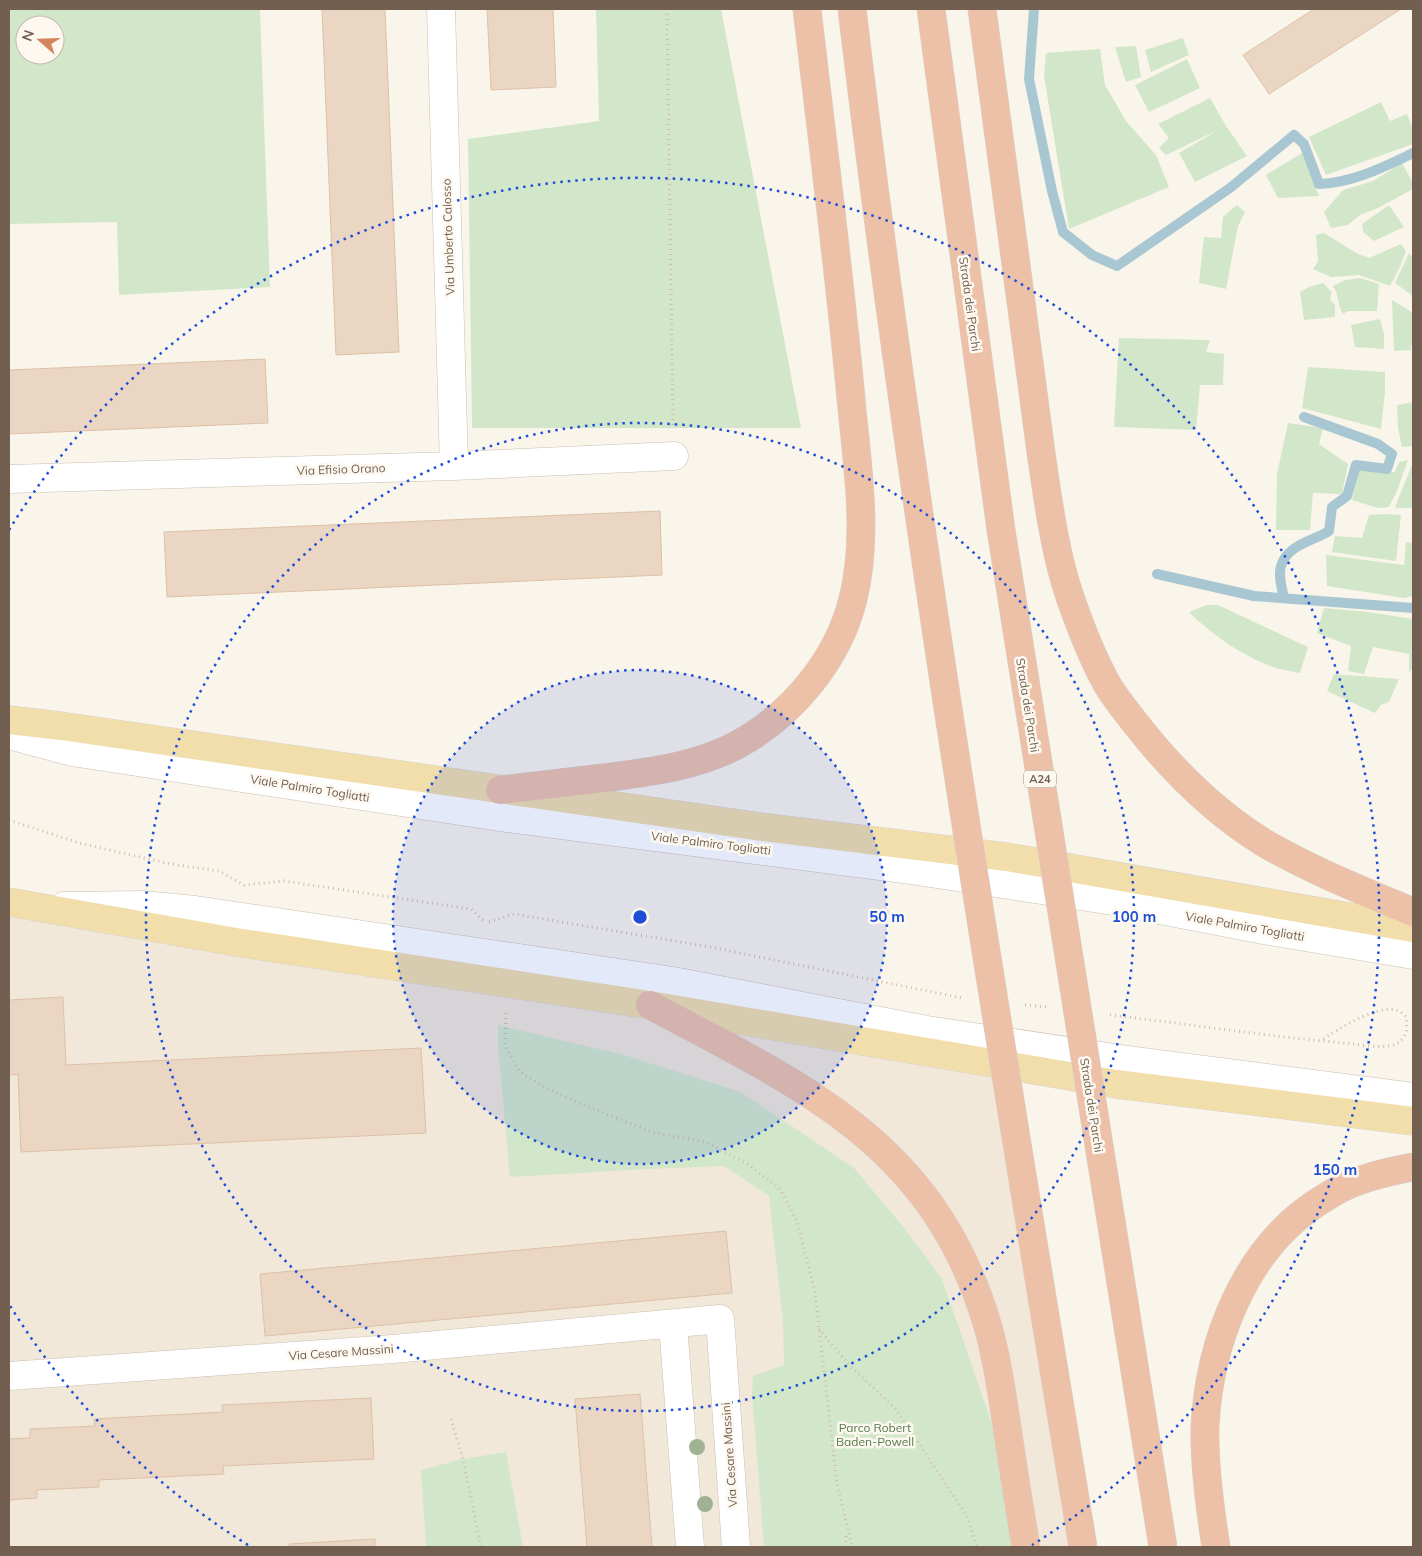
<svg xmlns="http://www.w3.org/2000/svg" width="1422" height="1556" font-family="Mulish,sans-serif">
  <style>
    .residential { fill: #f1e8d9 }
    .green { fill: #d2e7c9; fill-rule: evenodd }
    .lines { fill: none; stroke-linecap: round; stroke-linejoin: round }
    .stream { stroke: #a8c7d2; stroke-width: 10 }
    .building { fill: #ead6c3; stroke: #ddc1a7 }
    .minor-casing { stroke: #cbbfb1; stroke-width: 29 }
    .major-casing { stroke: #d8d2ce; stroke-width: 29 }
    .highway-casing { stroke: #d8d2ce; stroke-width: 29 }
    .path { stroke: #d1bca7; stroke-width: 3; stroke-dasharray: 1 4; stroke-linecap: butt }
    .minor { stroke: #fff; stroke-width: 28 }
    .major { stroke: #f1deaa; stroke-width: 28 }
    .highway { stroke: #edc1a8; stroke-width: 28 }
    .highway-bridge-casing { stroke: #d8d2ce; stroke-width: 29; stroke-linecap: butt }
    .highway-bridge { stroke: #edc1a8; stroke-width: 28 }
    .tree { fill: #9fb293 }
    .ring { fill: none; stroke: #1d4ed8; stroke-width: 2.5; stroke-dasharray: 2.5 5 }
    .labels { text-anchor: middle; dominant-baseline: central; stroke-width: 5; stroke-linejoin: round; paint-order: stroke }
    .shield { fill: #fdf9f0; stroke: #9c8d80; stroke-width: 1 }
    .shield-label { font-size: 11px; font-weight: bold; fill: #725f50 }
    .street-label { font-size: 12px; fill: #725f50; stroke: #fdf9f0 }
    .park-label { font-size: 12px; fill: #557c4c; stroke: #fdf9f0 }
    .centre { fill: #1d4ed8; stroke: #fdf9f0; stroke-width: 2.5 }
    .ring-label { font-size: 15px; text-anchor: middle; font-weight: bold; fill: #1d4ed8; stroke: #fdf9f0; stroke-width: 5; stroke-linejoin: round; paint-order: stroke }
  </style>
  <rect width="100%" height="100%" fill="#faf5ea"/>
  <path class="residential" d="M9,901L1005,1072L1083,1547H9Z"/>
  <path class="green" d="M9,9H260L270,287L119,295L117,222L9,224ZM25,25H55V55H25Z
    M596,9H721L801,428H472L468,139L599,121Z
    M1183,38L1189,55L1151,72L1145,50Z
    M1136,46L1141,77L1126,82L1115,47Z
    M1100,49L1105,85L1126,121L1156,155L1169,187L1069,229L1044,76L1046,53Z
    M1187,59L1200,88L1149,112L1135,85Z
    M1210,98L1226,126L1247,156L1195,182L1179,153L1218,130L1166,155L1159,148L1169,138L1158,124Z
    M1381,102L1390,121L1407,114L1413,130V144L1326,175L1309,137Z
    M1302,153L1319,196L1278,198L1266,175Z
    M1402,163L1413,183V189L1378,208L1360,215L1348,225L1331,228L1324,212L1343,190L1373,181Z
    M1237,205L1245,212L1238,226L1226,289L1199,283L1204,237L1221,238L1223,217Z
    M1389,205L1404,227L1374,241L1363,232L1362,224Z
    M1324,233L1358,254L1369,258L1401,244L1406,251L1400,267L1390,286L1359,275L1331,277L1313,269L1318,261L1316,235Z
    M1409,253L1413,258V296L1395,283Z
    M1360,278L1379,284L1377,311H1348L1343,314C1337,305 1339,295 1333,286L1345,280Z
    M1323,283L1332,292L1330,299L1335,305V317L1304,320L1300,292L1309,287Z
    M1392,300L1413,313V331L1411,350L1394,351Z
    M1380,319L1384,334V349L1355,347L1351,325Z
    M1119,338L1210,340L1206,352L1224,354L1223,385H1200L1196,430L1114,427Z
    M1308,367L1385,372V393L1381,429L1302,408Z
    M1413,402V446L1402,447L1398,428L1397,405Z
    M1288,423L1323,428L1319,444L1348,464L1342,494L1313,493L1310,530H1276L1277,474Z
    M1408,460L1397,491L1389,507L1378,508L1352,500L1359,470L1384,473L1395,472L1399,462Z
    M1413,462V508H1397L1395,507Z
    M1386,514L1401,515L1396,561L1332,552L1335,536L1362,538L1369,515Z
    M1406,542L1413,543V596L1404,598L1327,586L1326,555L1404,565Z
    M1207,605H1218L1308,647L1300,673C1291,671 1282,670 1273,667C1243,656 1212,635 1189,612Z
    M1324,608L1368,612L1413,619V667L1409,673V654L1373,647L1364,674L1348,671L1351,646L1317,633Z
    M1334,674L1399,679L1389,702L1381,705L1375,713L1327,691Z
    M498,1025L624,1055L741,1092L854,1168L905,1229L942,1279L992,1424L1013,1547H764L752,1393L753,1376L784,1365L783,1321L769,1196L724,1166L648,1169L510,1177L498,1047Z
    M506,1452L523,1547H426L421,1470L463,1459Z"/>
  <g class="lines">
    <path class="stream" d="M1034,9L1029,79L1052,191L1063,232L1092,255L1117,266L1230,188L1294,135L1304,144L1319,184C1352,183 1384,167 1413,153
      M1157,574L1254,596L1413,608
      M1284,598C1282,589 1278,575 1281,566C1287,545 1313,541 1329,531L1332,507L1347,496L1356,465L1387,469L1392,454L1378,444L1304,417"/>
  </g>
  <path class="building" d="M322,9H385L399,352L336,355Z
    M487,9H553L556,87L491,90Z
    M1314,9H1401L1269,94L1243,55Z
    M265,359L268,423L9,434V370Z
    M660,511L662,575L167,597L164,532Z
    M63,997L66,1065L421,1048L426,1133L21,1152L18,1074L9,1075V1000Z
    M726,1231L732,1293L265,1336L260,1274Z
    M640,1394L652,1547H587L575,1399Z
    M371,1398L374,1459L223,1466L224,1474L99,1480V1487L37,1490V1498L9,1500V1439L30,1438V1429L95,1426L94,1419L223,1412L222,1405Z
    M375,1539V1547H289V1544Z"/>
  <g class="lines">
    <g class="minor-casing">
      <path id="minor" d="M441,9L454,466
        M9,479L454,466L674,456
        M9,735L72,752L506,818L904,869L1113,901L1269,931L1413,955
        M64,906L142,905L195,910L673,981L927,1030L1128,1060L1413,1097
        M673,1324L690,1547
        M9,1376L393,1349L720,1319L736,1547"/>
    </g>
    <g class="major-casing">
      <path id="major" d="M9,720L61,726L762,827L1007,857L1413,928
        M9,902L236,942L650,1005L1116,1084L1413,1121"/>
    </g>
    <g class="highway-casing">
      <path id="highway" d="M982,9L1042,460C1049,506 1055,553 1070,597C1080,626 1092,657 1107,684C1115,698 1126,711 1136,724C1172,770 1215,813 1266,844C1313,871 1363,891 1413,912
        M500,790C535,786 569,782 603,778C650,772 695,767 737,745C792,715 838,660 853,599C869,535 857,464 851,399C839,268 822,139 807,9
        M650,1005C804,1087 935,1144 988,1327C997,1357 1001,1389 1006,1420C1012,1462 1019,1505 1026,1547
        M1216,1547C1210,1509 1204,1466 1205,1427C1209,1342 1245,1249 1318,1202C1328,1196 1338,1189 1348,1185C1369,1176 1391,1171 1413,1167"/>
    </g>
    <path class="path" d="M667,9L673,426
      M9,820L79,843L171,864L219,871L244,885L284,881L471,909L484,921
      M489,922L514,914L556,921L710,947L962,998
      M1025,1005L1046,1007
      M506,1013L505,1046L520,1072L546,1088L584,1105L655,1133L706,1142L749,1165L780,1189L797,1221L815,1292L837,1484L852,1547
      M1110,1015C1188,1024 1265,1036 1344,1043C1357,1044 1384,1050 1396,1044C1407,1038 1408,1028 1406,1017C1389,994 1338,1030 1320,1041
      M819,1329L851,1367L895,1408L967,1516L977,1547
      M451,1419L463,1459L481,1547
      M846,1547V1533"/>
    <use href="#minor" class="minor"/>
    <use href="#major" class="major"/>
    <use href="#highway" class="highway"/>
    <g class="highway-bridge-casing">
      <path id="highway-bridge" d="M852,9C913,524 999,1035 1083,1547
        M931,9L1001,530L1163,1547"/>
    </g>
    <use href="#highway-bridge" class="highway-bridge"/>
  </g>
  <g class="tree">
    <circle cx="697" cy="1447" r="8"/>
    <circle cx="705" cy="1504" r="8"/>
  </g>
  <circle cx="640" cy="917" r="247" fill="#1d4ed8" fill-opacity=".12"/>
  <g class="ring">
    <circle cx="640" cy="917" r="247"/>
    <circle cx="640" cy="917" r="494"/>
    <path d="M248 1545A740 740 0 0 1 9 1304M9 530A740 740 0 1 1 1032 1545"/>
  </g>
  <g class="labels">
    <rect class="shield" x="1024" y="770.5" width="32" height="17" rx="4"/>
    <g class="shield-label">
      <text x="1040" y="779">A24</text>
    </g>
    <g class="street-label">
      <text transform="translate(448 237) rotate(-92)">Via Umberto Calosso</text>
      <text transform="translate(970 304) rotate(82)">Strada dei Parchi</text>
      <text transform="translate(341 469) rotate(-2)">Via Efisio Orano</text>
      <text transform="translate(1028 705) rotate(81)">Strada dei Parchi</text>
      <text transform="translate(310 788) rotate(9)">Viale Palmiro Togliatti</text>
      <text transform="translate(711 843) rotate(7)">Viale Palmiro Togliatti</text>
      <text transform="translate(1245 926) rotate(10)">Viale Palmiro Togliatti</text>
      <text transform="translate(1092 1105) rotate(81)">Strada dei Parchi</text>
      <text transform="translate(341 1352) rotate(-4)">Via Cesare Massini</text>
      <text transform="translate(729 1455) rotate(-94)">Via Cesare Massini</text>
    </g>
    <g class="park-label">
      <text x="875" y="1427">Parco Robert<tspan x="875" dy="14">Baden-Powell</tspan></text>
    </g>
  </g>
  <circle cx="640" cy="917" r="8" class="centre"/>
  <g class="ring-label">
    <text x="887" y="922">50 m</text>
    <text x="1134" y="922">100 m</text>
    <text x="1335" y="1175">150 m</text>
  </g>
  <rect width="1422" height="1556" fill="none" stroke="#725f50" stroke-width="20"/>
  <g transform="translate(40 40) rotate(290)"><circle r="24" fill="#fdf9f0" stroke="#c5bbb0"/>
  <path d="M0-4L9 19L0 12L-9 19Z" fill="#d5845e"/>
  <text y="-8" font-size="14" font-weight="bold" text-anchor="middle" fill="#725f50">N</text>
  </g>
</svg>
